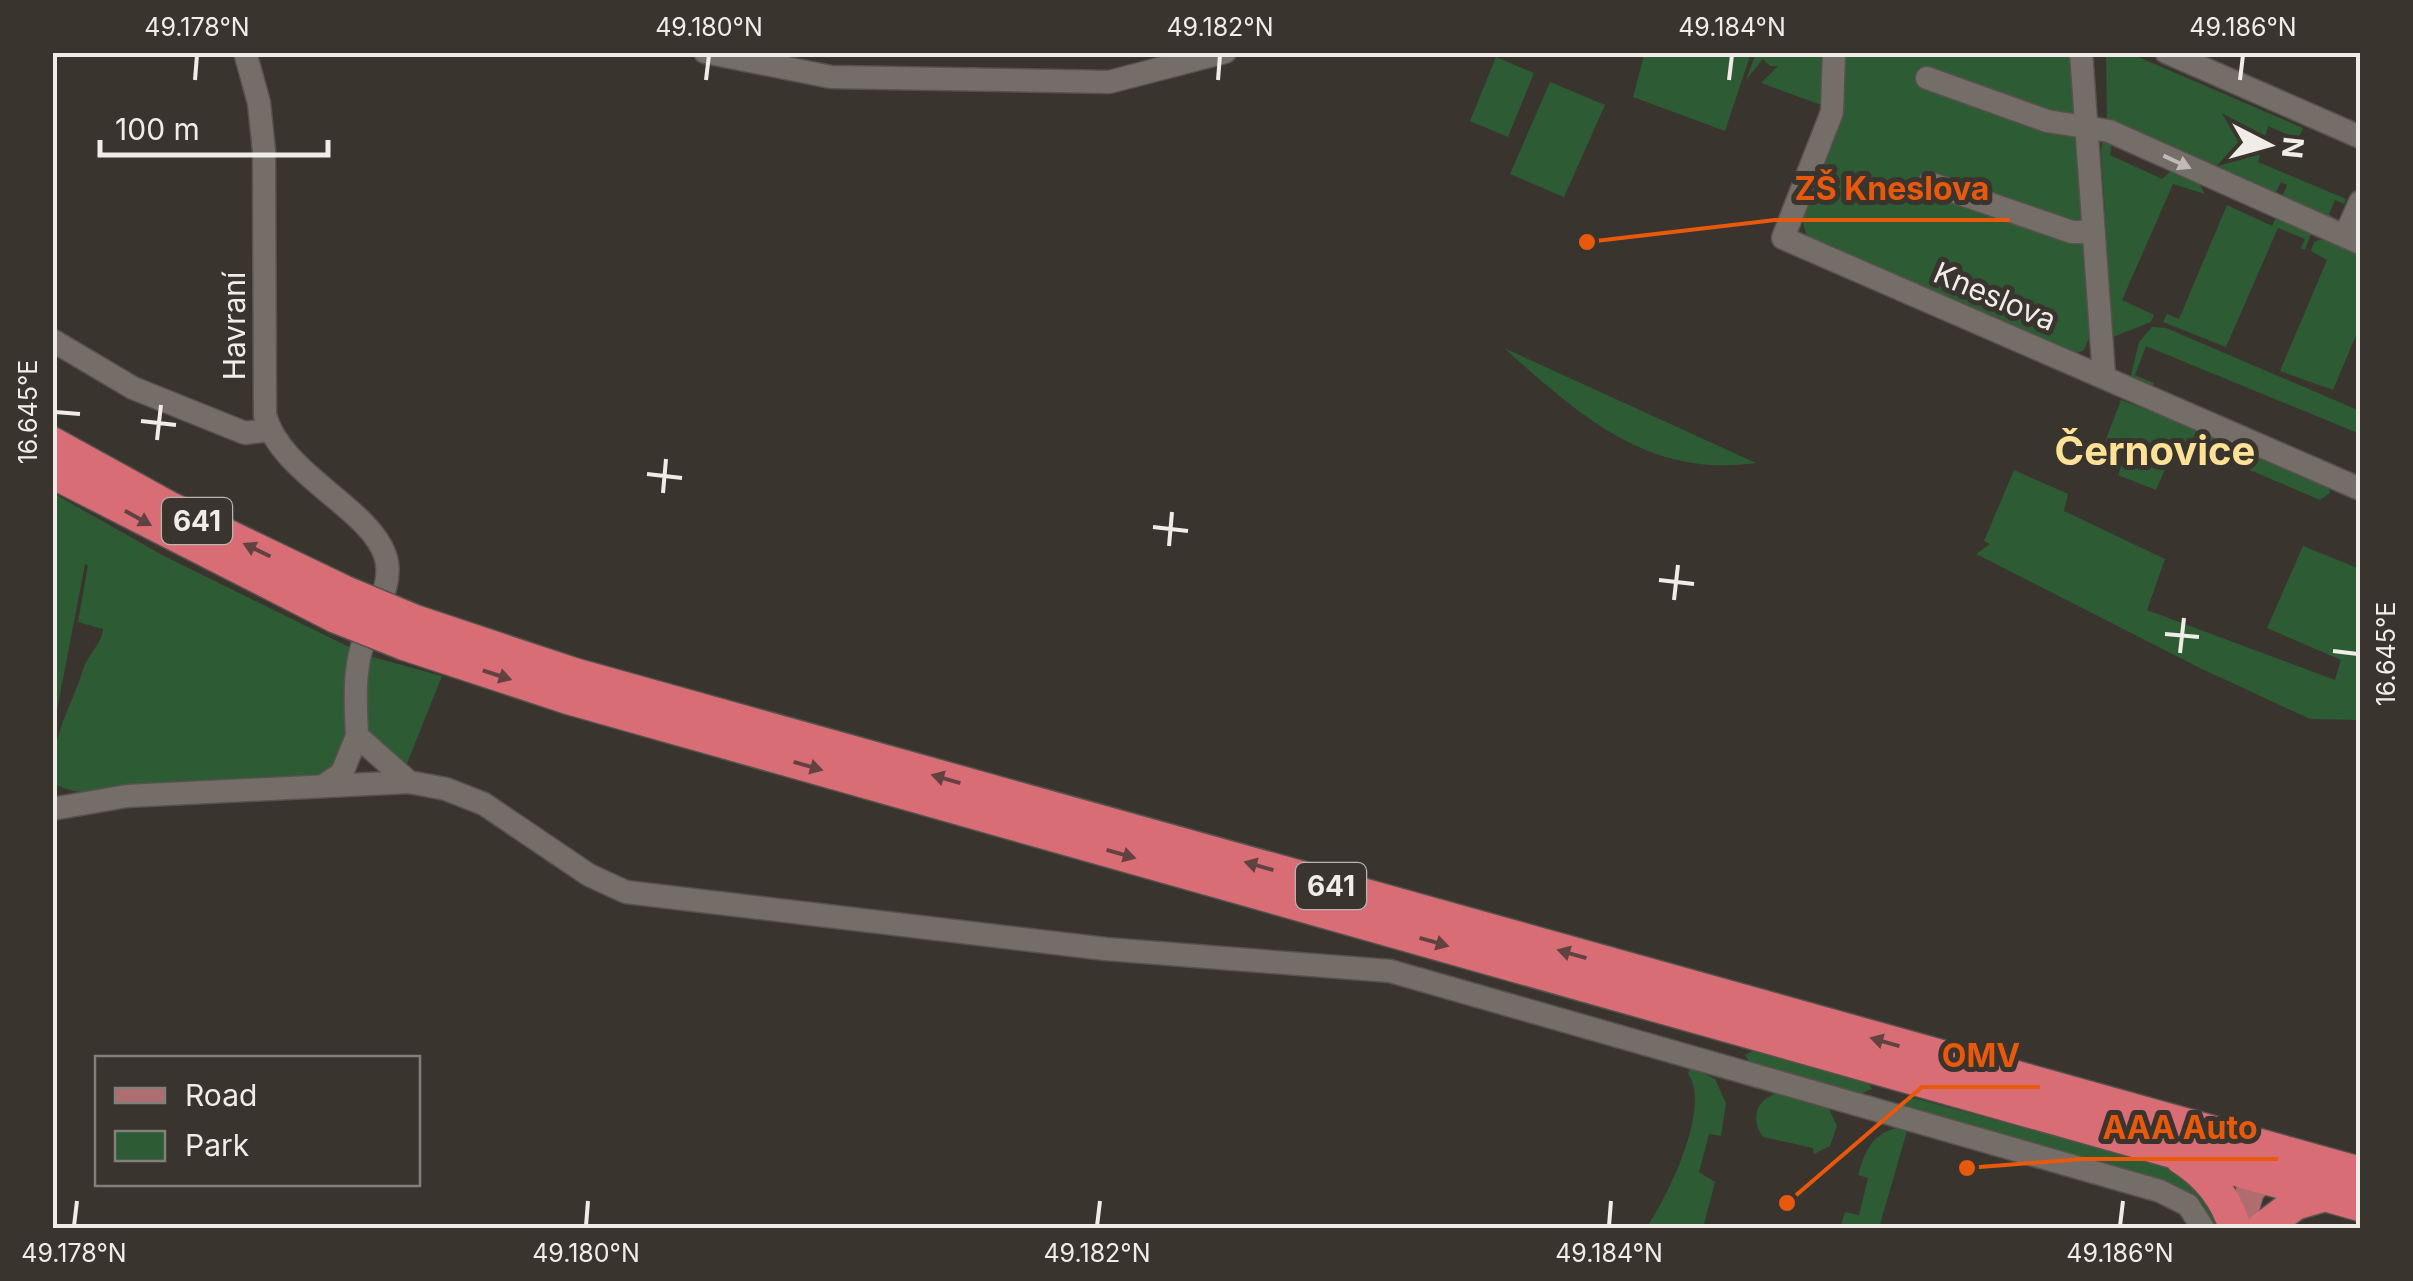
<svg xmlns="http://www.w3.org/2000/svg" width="2413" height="1281" font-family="Inter,sans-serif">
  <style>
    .green { fill: #2d5b33 }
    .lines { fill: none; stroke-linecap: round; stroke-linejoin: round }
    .minor-casing { stroke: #57524d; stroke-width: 25 }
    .major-casing { stroke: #57524d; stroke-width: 30 }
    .highway-casing { stroke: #57524d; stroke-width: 35 }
    .minor { stroke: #756e68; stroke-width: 22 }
    .major { stroke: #b06d70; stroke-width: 28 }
    .highway { stroke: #d86d76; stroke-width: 32 }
    .highway-bridge-casing { stroke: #57524d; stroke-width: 35; stroke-linecap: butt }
    .highway-bridge { stroke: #d86d76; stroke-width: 32 }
    .oneway { fill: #bfbab5 }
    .oneway2 { fill: #624241 }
    .ticks { fill: none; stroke: #f0ece8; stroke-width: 4 }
    .labels { text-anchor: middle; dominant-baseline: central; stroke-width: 10; stroke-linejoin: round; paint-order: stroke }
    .shield { fill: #3a342f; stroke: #b9b5b0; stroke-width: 2.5 }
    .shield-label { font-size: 28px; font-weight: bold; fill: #f0ece8 }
    .street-label { font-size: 30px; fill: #f0ece8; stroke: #3a342f }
    .district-label { font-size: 40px; font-weight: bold; fill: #ffe296; stroke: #3a342f }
    .leader { fill: none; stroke: #e8590c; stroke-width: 4 }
    .callout-dot { fill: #e8590c; stroke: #3a342f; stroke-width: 4 }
    .callout-label { font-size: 32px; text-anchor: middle; font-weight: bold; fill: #e8590c; stroke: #3a342f; stroke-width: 10; stroke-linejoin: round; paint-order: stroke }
    .neatline { fill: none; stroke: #f0ece8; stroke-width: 4 }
    .ticks-label { font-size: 25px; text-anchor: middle; fill: #f0ece8 }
  </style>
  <rect width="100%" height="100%" fill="#3a342f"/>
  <path class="green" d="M1645,52L1751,53L1725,131L1633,97Z
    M1756,53H1830L1827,107L1761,83L1778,66H1770L1763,59L1746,80Z
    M1839,53H2070L2090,336L2084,350L2073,355L1808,240L1802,220Z
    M2106,53H2129L2303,128L2298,139L2268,126L2258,162L2346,199L2344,204L2335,200L2329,214L2334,218L2281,199L2287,185L2281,182L2274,196L2107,124Z
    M1496,57L1534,73L1508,137L1470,121Z
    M1550,82L1605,105L1564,197L1510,174Z
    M2112,142L2110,155L2162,179L2175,167L2194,174L2205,194L2173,184L2122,300L2154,315L2151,322L2113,337L2101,151L2102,143Z
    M2227,205L2272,226L2277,215L2311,234L2305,250L2301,248L2305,239L2278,228L2226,347L2163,322L2167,314L2179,319Z
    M2325,238L2360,248V326L2333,390L2280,371L2327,260L2311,251L2314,242Z
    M2152,327L2166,328L2360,411V434L2146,346L2135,375L2154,383L2152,387L2130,379L2139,342Z
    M1504,348L1756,463C1647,478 1580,415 1504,348Z
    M2121,400L2197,429L2190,446L2177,442L2156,490L2118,475L2126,453L2105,442Z
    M2212,434L2328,484L2330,493L2320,500L2203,450L2201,442Z
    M2014,470L2068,494L2064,511L2165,559L2147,610L2335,680L2341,660L2267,628L2303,546L2360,569V720L2310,719L2202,669L1976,554L1990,544L1984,541Z
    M53,493L164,556L355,650C343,679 339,704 351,733L329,777C275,782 91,812 52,782C53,731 68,715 83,670C87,655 102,644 103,629L78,622L88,565L85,564L53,731Z
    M369,656L442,676L406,766L365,730Z
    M1753,1051L1868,1081L1872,1089L1857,1095L1751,1065L1745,1055Z
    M1690,1067L1715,1079L1726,1103L1721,1136L1709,1134L1699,1172L1715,1182L1703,1228H1646C1667,1199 1712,1106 1688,1074Z
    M1778,1093L1828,1107L1837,1126L1830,1146L1814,1154L1813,1148L1763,1137C1750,1119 1756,1099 1778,1093Z
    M1914,1098L2184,1171L2227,1228H2214L2203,1205L2176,1185L1903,1108V1101Z
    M1897,1128L1907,1131L1879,1228H1840L1845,1212L1859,1215L1868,1178L1858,1175C1865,1152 1871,1134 1897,1128Z"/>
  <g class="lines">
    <g class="minor-casing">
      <path id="minor" d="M245,52L259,103L264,151L265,415C280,473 369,508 385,555C397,588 364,626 359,659C354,684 356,710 357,736L409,782L446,789L484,804L589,875L626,892L1106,949L1390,971L2160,1191L2188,1205L2203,1228
        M705,52L831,77L1109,82L1225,52
        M1834,52L1832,112L1783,238L2360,489
        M2081,52L2104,376
        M2166,52L2360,137
        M1927,78L2047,121L2109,131L2360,243
        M1929,183L2072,232H2094
        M2345,236L2360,202
        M52,340L133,388L245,433L269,430
        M323,786L342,773L357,736
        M52,809L127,796L409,782"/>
    </g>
    <g class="major-casing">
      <path id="major" d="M2240,1228L2250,1191L2275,1165"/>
    </g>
    <g class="highway-casing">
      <path id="highway" d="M52,443L170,508L345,592
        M52,472L336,617
        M415,621L574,674L2360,1173
        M404,644L568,698L2360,1205
        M2181,1158C2208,1175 2226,1198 2235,1228
        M2263,1228L2295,1204L2326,1195"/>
    </g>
    <use href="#minor" class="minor"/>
    <use href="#major" class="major"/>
    <use href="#highway" class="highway"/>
    <g class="highway-bridge-casing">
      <path id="highway-bridge" d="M345,592L415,621
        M336,617L404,644"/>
    </g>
    <use href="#highway-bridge" class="highway-bridge"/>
  </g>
  <defs><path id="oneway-solid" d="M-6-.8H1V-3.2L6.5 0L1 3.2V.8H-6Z" transform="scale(2.5)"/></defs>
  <use class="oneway" href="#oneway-solid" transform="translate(2177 162) rotate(25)"/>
  <g class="oneway2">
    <use href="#oneway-solid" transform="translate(138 518) rotate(29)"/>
    <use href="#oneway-solid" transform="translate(257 550) rotate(-154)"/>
    <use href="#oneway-solid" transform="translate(497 675) rotate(18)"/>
    <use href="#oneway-solid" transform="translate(808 766) rotate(16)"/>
    <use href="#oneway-solid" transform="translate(946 779) rotate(-164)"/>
    <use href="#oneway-solid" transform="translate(1121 854) rotate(16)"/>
    <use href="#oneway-solid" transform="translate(1259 866) rotate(-164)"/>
    <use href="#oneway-solid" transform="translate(1434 942) rotate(16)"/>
    <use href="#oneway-solid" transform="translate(1572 954) rotate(-164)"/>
    <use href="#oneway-solid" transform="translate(1885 1042) rotate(-164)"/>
  </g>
  <path class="ticks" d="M195,80L197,55M706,80L709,55M1218,80L1220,55M1729,80L1732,55M2240,80L2243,55M55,412L80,414M141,421L176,425M157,440L161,405M647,474L682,478M663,493L666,459M1153,527L1188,531M1169,546L1172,512M1659,580L1694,584M1674,600L1678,565M2165,634L2199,637M2333,651L2358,654M2180,653L2184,618M74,1226L77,1201M586,1226L588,1201M1097,1226L1100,1201M1609,1226L1611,1201M2120,1226L2123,1201"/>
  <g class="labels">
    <g class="shield">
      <rect x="162" y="498" width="70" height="46" rx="8"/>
      <rect x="1296" y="863" width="70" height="46" rx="8"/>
    </g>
    <g class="shield-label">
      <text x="197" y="521">641</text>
      <text x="1331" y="886">641</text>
    </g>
    <g class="street-label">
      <text transform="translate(1995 296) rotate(23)">Kneslova</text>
      <text transform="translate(234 326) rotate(-90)">Havraní</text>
    </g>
    <g class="district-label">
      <text x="2155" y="450">Černovice</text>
    </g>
  </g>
  <path class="leader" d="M1587 242L1775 220H2010M1787 1203L1922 1087H2040M1967 1168L2083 1159H2278"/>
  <g class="callout-dot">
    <circle cx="1587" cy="242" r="10"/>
    <circle cx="1787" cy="1203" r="10"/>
    <circle cx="1967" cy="1168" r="10"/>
  </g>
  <g class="callout-label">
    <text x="1892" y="200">ZŠ Kneslova</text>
    <text x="1981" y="1067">OMV</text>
    <text x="2180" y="1139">AAA Auto</text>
  </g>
  <rect width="2413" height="1281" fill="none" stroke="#3a342f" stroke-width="110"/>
  <rect x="95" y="1056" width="325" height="130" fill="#3a342f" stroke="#837e79" stroke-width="2.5"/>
  <rect x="115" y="1088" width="50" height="15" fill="#b06d70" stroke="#837e79" stroke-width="2.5"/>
  <text x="185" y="1106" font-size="30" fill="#f0ece8">Road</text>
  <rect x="115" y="1131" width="50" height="30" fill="#2d5b33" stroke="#837e79" stroke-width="2.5"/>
  <text x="185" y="1156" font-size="30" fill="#f0ece8">Park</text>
  <g transform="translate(2268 145) rotate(96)" stroke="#3a342f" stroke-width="8" paint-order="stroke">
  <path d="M0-8L18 38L0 25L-18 38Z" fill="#f0ece8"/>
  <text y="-15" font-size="28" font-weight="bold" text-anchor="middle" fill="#f0ece8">N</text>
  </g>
  <path d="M100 140v15h228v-15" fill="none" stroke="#f0ece8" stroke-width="5"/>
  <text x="115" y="140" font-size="30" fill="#f0ece8" stroke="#3a342f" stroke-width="8" paint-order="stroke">100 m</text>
  <rect x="55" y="55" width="2303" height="1171" class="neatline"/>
  <g class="ticks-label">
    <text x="197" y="36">49.178°N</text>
    <text x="709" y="36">49.180°N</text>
    <text x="1220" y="36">49.182°N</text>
    <text x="1732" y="36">49.184°N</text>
    <text x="2243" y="36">49.186°N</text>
    <text transform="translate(28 412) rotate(-90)" y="9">16.645°E</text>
    <text transform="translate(2386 654) rotate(-90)" y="9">16.645°E</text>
    <text x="74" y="1262">49.178°N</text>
    <text x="586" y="1262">49.180°N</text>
    <text x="1097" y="1262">49.182°N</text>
    <text x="1609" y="1262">49.184°N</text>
    <text x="2120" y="1262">49.186°N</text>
  </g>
</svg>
